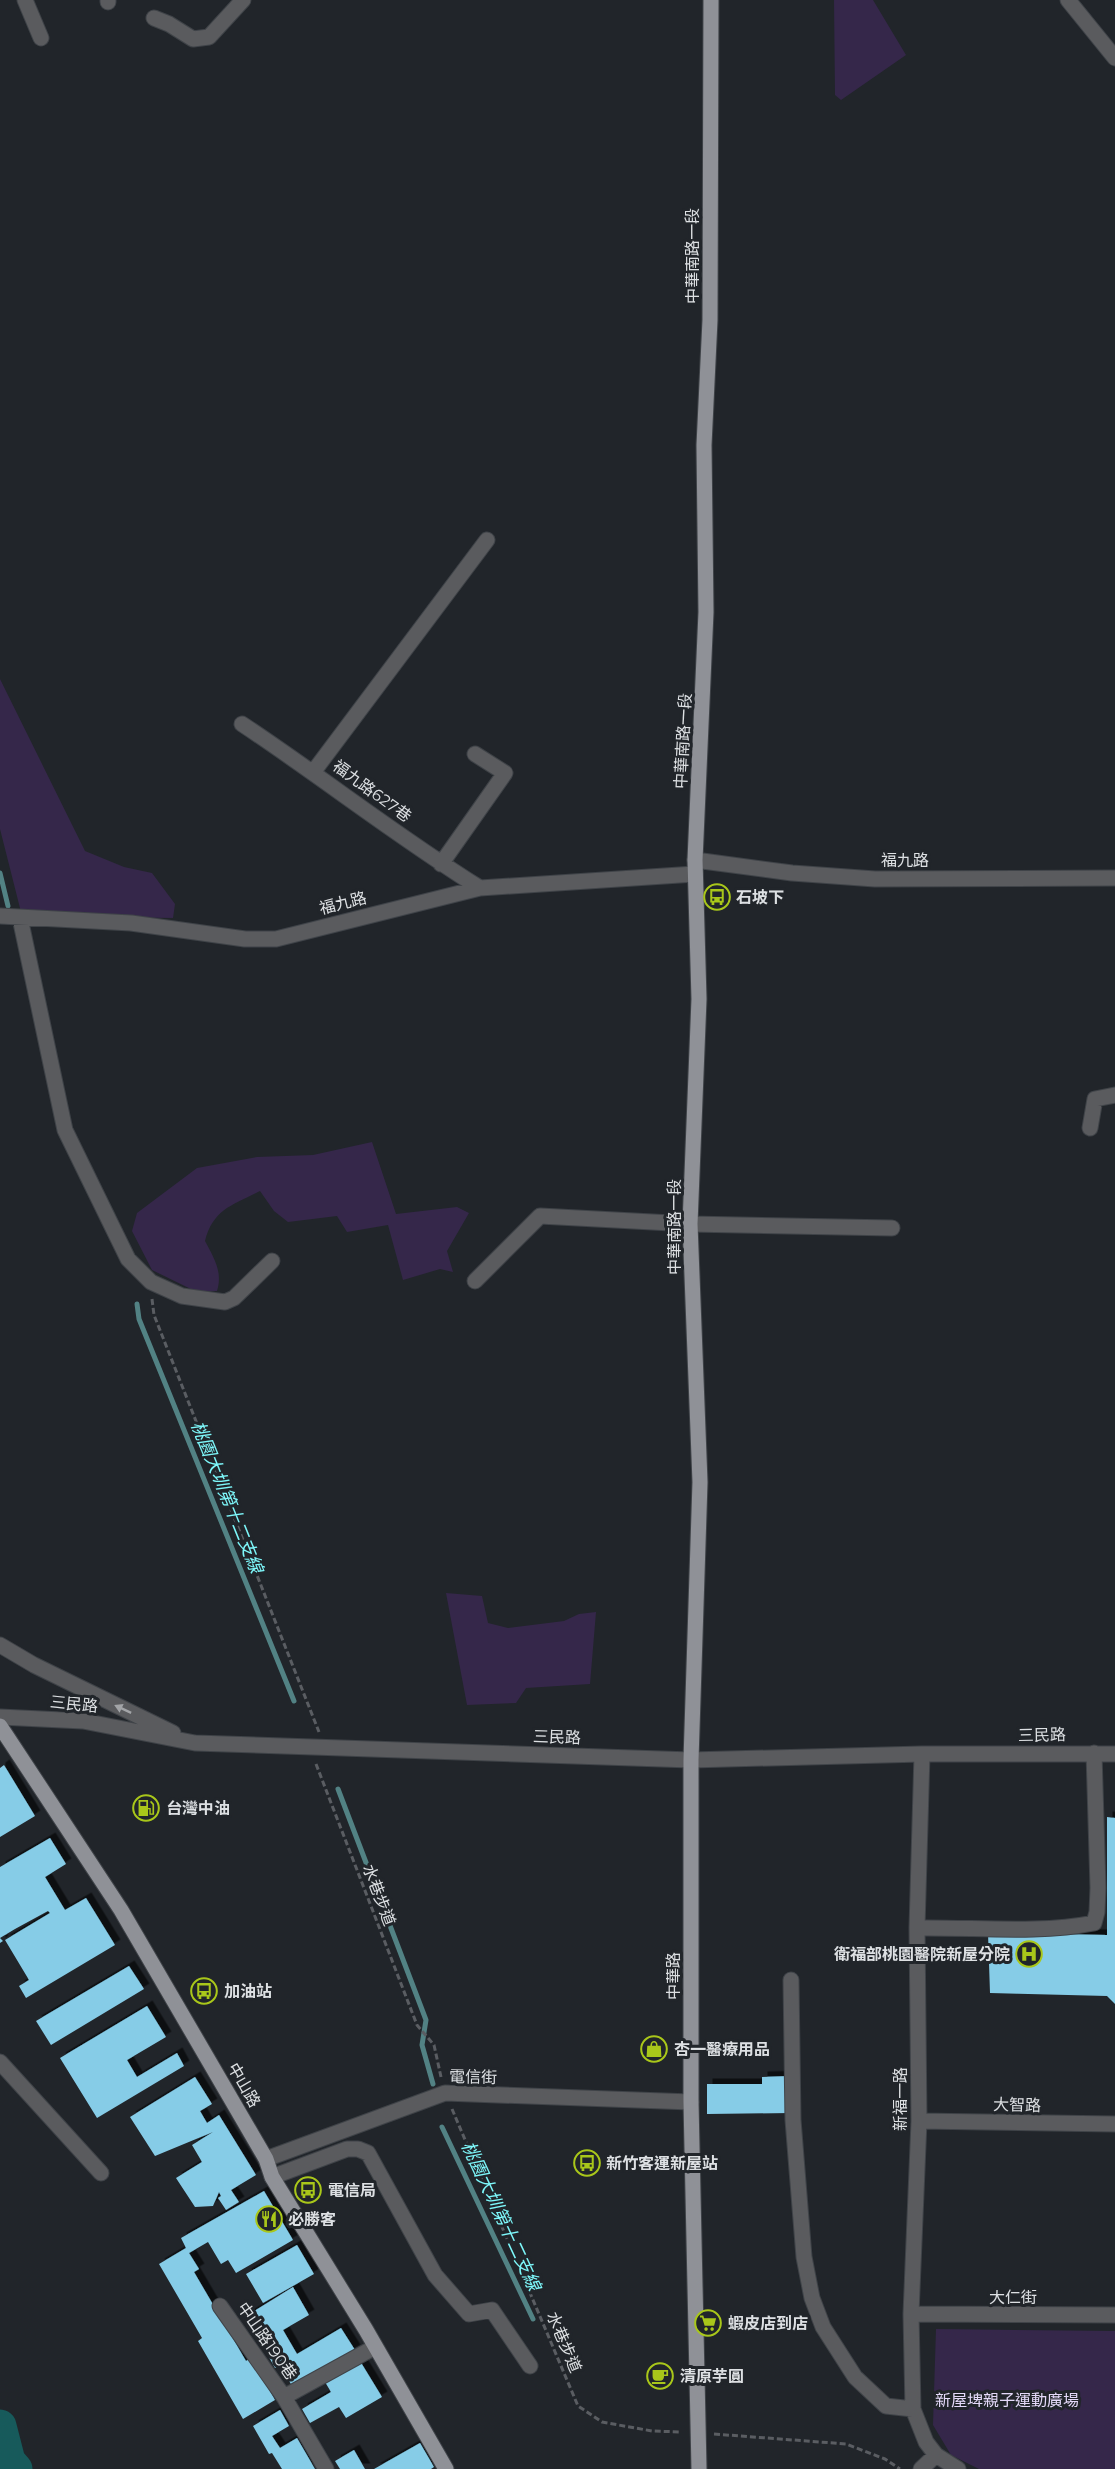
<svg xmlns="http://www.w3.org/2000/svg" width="1115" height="2469" font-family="Montserrat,'Noto Sans TC',sans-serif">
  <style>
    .green { fill: #35274a }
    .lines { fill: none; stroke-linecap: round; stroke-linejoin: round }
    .stream { stroke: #528284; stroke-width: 5 }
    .river { stroke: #175a5b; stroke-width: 33 }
    .building { fill: #86cce7; filter: url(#shadow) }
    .minor-casing { stroke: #3f4348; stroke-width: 17 }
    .major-casing { stroke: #3f4348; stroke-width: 17 }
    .path { stroke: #5a5d62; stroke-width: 3; stroke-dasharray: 6 3; stroke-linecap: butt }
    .minor { stroke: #5a5b5e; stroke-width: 15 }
    .major { stroke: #8f9197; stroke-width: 15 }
    .oneway { fill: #a2a4a7 }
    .labels { text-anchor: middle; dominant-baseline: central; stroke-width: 6; stroke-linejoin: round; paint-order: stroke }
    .street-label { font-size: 16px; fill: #dde0e3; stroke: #21252a }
    .poi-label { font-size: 16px; font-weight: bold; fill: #dde0e3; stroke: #21252a; text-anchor: start }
    .park-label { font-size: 16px; fill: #e4d9f9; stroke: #21252a }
    .water-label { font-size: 18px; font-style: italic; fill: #7ef8fb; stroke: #21252a }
  </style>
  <defs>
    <filter id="shadow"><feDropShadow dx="5.5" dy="-5.5" stdDeviation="0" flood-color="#0009"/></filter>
  </defs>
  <rect width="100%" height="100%" fill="#21252a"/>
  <path class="green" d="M834,0H873L906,55L841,100L835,95Z
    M0,679L85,851L124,867L152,873L175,904L173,918L22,916L0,829Z
    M372,1142L396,1214L457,1207L469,1213L447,1251L453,1272L440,1269L403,1280L388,1225L347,1232L337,1216L288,1222L274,1211L260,1191C233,1205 213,1209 205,1241C214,1258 223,1272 217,1291L197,1292L152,1270L132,1231L137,1213L197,1168L257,1157L313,1155Z
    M446,1593L482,1596L488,1623L508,1628L564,1621L579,1614L596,1612L590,1684L526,1688L516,1703L467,1705Z
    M936,2329L1115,2331V2469H979L951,2455L933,2425Z"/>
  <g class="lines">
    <path class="stream" d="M0,873L8,906
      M137,1304L139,1319L294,1701
      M338,1789L426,2020L422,2045L433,2084
      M442,2127L533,2319"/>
    <path class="river" d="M0,2426L9,2461L16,2469"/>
  </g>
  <path class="building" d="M4,1765L35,1816L0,1837V1768Z
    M1107,1817L1115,1818V2004L1107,1996L990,1993L988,1933L1107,1935Z
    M50,1838L66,1864L45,1877L65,1910L86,1898L115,1945L26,1998L19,1986L29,1980L5,1940L50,1913L48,1911L15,1929L0,1938L3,1941L0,1943V1867Z
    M129,1966L144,1989L51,2045L36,2021Z
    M147,2006L166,2037L127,2060L137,2077L177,2053L184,2066L97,2118L60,2058Z
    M790,2076L791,2113L707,2114V2084H762V2077Z
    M195,2077L212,2104L200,2111L207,2123L219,2115L256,2175L231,2190L239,2202L226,2210L218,2198L221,2196L219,2192L213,2206L195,2207L176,2178L202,2162L192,2145L213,2132L155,2156L130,2117Z
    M264,2191L293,2240L236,2273L228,2260L221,2264L208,2242L189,2253L199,2269L194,2272L225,2325L246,2361L251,2358L275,2400L243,2419L198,2341L202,2338L159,2264L186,2248L181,2238Z
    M297,2245L314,2274L263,2303L246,2274Z
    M293,2287L309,2315L283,2330L297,2354L341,2328L355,2350L292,2386L280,2365L275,2368L246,2316Z
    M360,2361L382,2397L346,2418L339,2407L310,2423L302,2409L331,2392L325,2382Z
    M280,2410L289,2426L272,2436L280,2448L297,2438L315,2469H282L272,2453L269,2454L253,2426Z
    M420,2443L434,2467L431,2469H374Z
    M354,2450L365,2469H340L335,2461Z"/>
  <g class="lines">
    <g class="minor-casing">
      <path id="minor" d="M25,0L41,38
        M108,0V2
        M1068,0L1115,58
        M154,18L169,24L193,39L209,37L243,0
        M242,724C322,777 398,837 480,888
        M314,771L487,540
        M695,860L792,873L875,879L1115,878
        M441,864L505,773L475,754
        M0,916L131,923L245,939H276L480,888L695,874
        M20,918L65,1130L128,1259L151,1282L182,1296L225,1302L234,1298L272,1261
        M1090,1128L1095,1099L1115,1095
        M475,1281L540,1216L690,1224L892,1228
        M0,1645L34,1665L173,1733
        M0,1717L83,1721L195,1743L691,1760L922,1754H1115
        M922,1754L917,1928L919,2121L911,2314L913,2409L926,2442L936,2455L958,2469
        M917,1928C975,1927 1037,1934 1094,1923L1097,1912L1098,1888L1094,1753
        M791,1980L793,2120L804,2257L812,2298L823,2327L855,2377L886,2406L913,2409
        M0,2062L101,2173
        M919,2121L1115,2124
        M266,2159L445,2093L691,2102
        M272,2177L347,2149H358L368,2153L435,2275L469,2314L492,2310L530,2366
        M220,2306L284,2397L326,2469
        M911,2314L1115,2315
        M284,2397L375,2347
        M921,2469L936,2455"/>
    </g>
    <g class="major-casing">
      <path id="major" d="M0,1726L121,1910L266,2159L272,2177L366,2330L446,2469
        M699,2469L691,2102V1760L700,1482L690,1224L699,999L695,860L706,612L704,445L710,320L711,0"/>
    </g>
    <path class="path" d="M152,1299L154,1315L319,1732
      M316,1764L417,2025L434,2045L441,2077
      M452,2109L578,2406L602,2422L652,2431L681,2432
      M714,2434L846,2444L885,2459L900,2469"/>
    <use href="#minor" class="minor"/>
    <use href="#major" class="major"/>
  </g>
  <defs><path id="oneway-solid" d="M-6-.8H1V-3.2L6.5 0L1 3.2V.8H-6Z" transform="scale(1.5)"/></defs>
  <use class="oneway" href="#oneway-solid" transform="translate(123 1709) rotate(-155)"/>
  <defs>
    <g id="bus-ring" transform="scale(1.35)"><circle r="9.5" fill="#21252a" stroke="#a9c71a" stroke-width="1.5"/><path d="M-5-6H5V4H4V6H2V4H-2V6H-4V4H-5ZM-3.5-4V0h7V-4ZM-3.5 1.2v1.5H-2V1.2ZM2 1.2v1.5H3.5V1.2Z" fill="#a9c71a"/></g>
    <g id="fuel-ring" transform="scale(1.35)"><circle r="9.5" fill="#21252a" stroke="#a9c71a" stroke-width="1.5"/><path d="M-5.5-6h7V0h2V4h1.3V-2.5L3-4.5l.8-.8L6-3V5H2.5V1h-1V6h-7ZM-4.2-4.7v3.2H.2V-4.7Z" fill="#a9c71a"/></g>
    <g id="hospital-ring" transform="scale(1.35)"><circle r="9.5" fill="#21252a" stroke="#a9c71a" stroke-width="1.5"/><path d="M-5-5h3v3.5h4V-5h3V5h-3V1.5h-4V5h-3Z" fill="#a9c71a"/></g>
    <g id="shop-ring" transform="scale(1.35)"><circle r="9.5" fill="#21252a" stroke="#a9c71a" stroke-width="1.5"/><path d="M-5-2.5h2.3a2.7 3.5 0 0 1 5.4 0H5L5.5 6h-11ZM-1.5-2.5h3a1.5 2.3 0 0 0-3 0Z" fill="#a9c71a"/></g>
    <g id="restaurant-ring" transform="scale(1.35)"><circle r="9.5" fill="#21252a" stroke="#a9c71a" stroke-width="1.5"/><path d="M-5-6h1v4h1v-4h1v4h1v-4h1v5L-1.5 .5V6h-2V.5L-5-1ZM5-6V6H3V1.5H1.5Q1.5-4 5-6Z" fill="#a9c71a"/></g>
    <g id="supermarket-ring" transform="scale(1.35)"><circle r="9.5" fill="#21252a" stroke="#a9c71a" stroke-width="1.5"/><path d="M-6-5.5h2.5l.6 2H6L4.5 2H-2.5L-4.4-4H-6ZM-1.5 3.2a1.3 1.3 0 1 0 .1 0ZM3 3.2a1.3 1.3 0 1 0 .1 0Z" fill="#a9c71a"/></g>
    <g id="cafe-ring" transform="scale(1.35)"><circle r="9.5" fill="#21252a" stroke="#a9c71a" stroke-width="1.5"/><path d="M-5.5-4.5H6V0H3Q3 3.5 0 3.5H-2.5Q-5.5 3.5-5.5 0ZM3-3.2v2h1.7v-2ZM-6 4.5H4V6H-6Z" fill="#a9c71a"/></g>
  </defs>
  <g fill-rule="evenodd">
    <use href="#bus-ring" x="717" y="897"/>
    <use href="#fuel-ring" x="146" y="1808"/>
    <use href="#hospital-ring" x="1029" y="1954"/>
    <use href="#bus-ring" x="204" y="1991"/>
    <use href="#shop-ring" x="654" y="2049"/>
    <use href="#bus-ring" x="587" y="2163"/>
    <use href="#bus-ring" x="308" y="2190"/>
    <use href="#restaurant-ring" x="269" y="2219"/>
    <use href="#supermarket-ring" x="708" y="2323"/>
    <use href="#cafe-ring" x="660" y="2376"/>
  </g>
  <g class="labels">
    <g class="street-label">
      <text transform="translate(692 256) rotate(-90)">中華南路一段</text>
      <text transform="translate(683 741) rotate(-87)">中華南路一段</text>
      <text transform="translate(372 791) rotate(36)">福九路627巷</text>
      <text x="905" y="860">福九路</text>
      <text transform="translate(343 903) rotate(-14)">福九路</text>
      <text transform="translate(674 1227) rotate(-90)">中華南路一段</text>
      <text transform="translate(74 1704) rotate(6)">三民路</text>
      <text transform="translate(1042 1735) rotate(-1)">三民路</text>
      <text transform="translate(557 1737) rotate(2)">三民路</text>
      <text transform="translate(379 1895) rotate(69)">水巷步道</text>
      <text transform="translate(673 1976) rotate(-90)">中華路</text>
      <text transform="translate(473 2077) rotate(1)">電信街</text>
      <text transform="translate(244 2085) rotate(60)">中山路</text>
      <text transform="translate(900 2099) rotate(-90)">新福一路</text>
      <text transform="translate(1017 2105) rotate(1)">大智路</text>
      <text x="1013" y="2297">大仁街</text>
      <text transform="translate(267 2341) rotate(55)">中山路190巷</text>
      <text transform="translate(564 2342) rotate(67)">水巷步道</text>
    </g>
    <g class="poi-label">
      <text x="736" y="897">石坡下</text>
      <text x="166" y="1808">台灣中油</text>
      <text x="1010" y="1954" text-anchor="end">衛福部桃園醫院新屋分院</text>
      <text x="224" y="1991">加油站</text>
      <text x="674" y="2049">杏一醫療用品</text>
      <text x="606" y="2163">新竹客運新屋站</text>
      <text x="328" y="2190">電信局</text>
      <text x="288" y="2219">必勝客</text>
      <text x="728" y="2323">蝦皮店到店</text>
      <text x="680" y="2376">清原芋圓</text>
    </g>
    <g class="park-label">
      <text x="1007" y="2400">新屋埤親子運動廣場</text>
    </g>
    <g class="water-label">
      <text transform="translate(227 1497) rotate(68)">桃園大圳第十二支線</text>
      <text transform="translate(501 2216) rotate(65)">桃園大圳第十二支線</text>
    </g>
  </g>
</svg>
